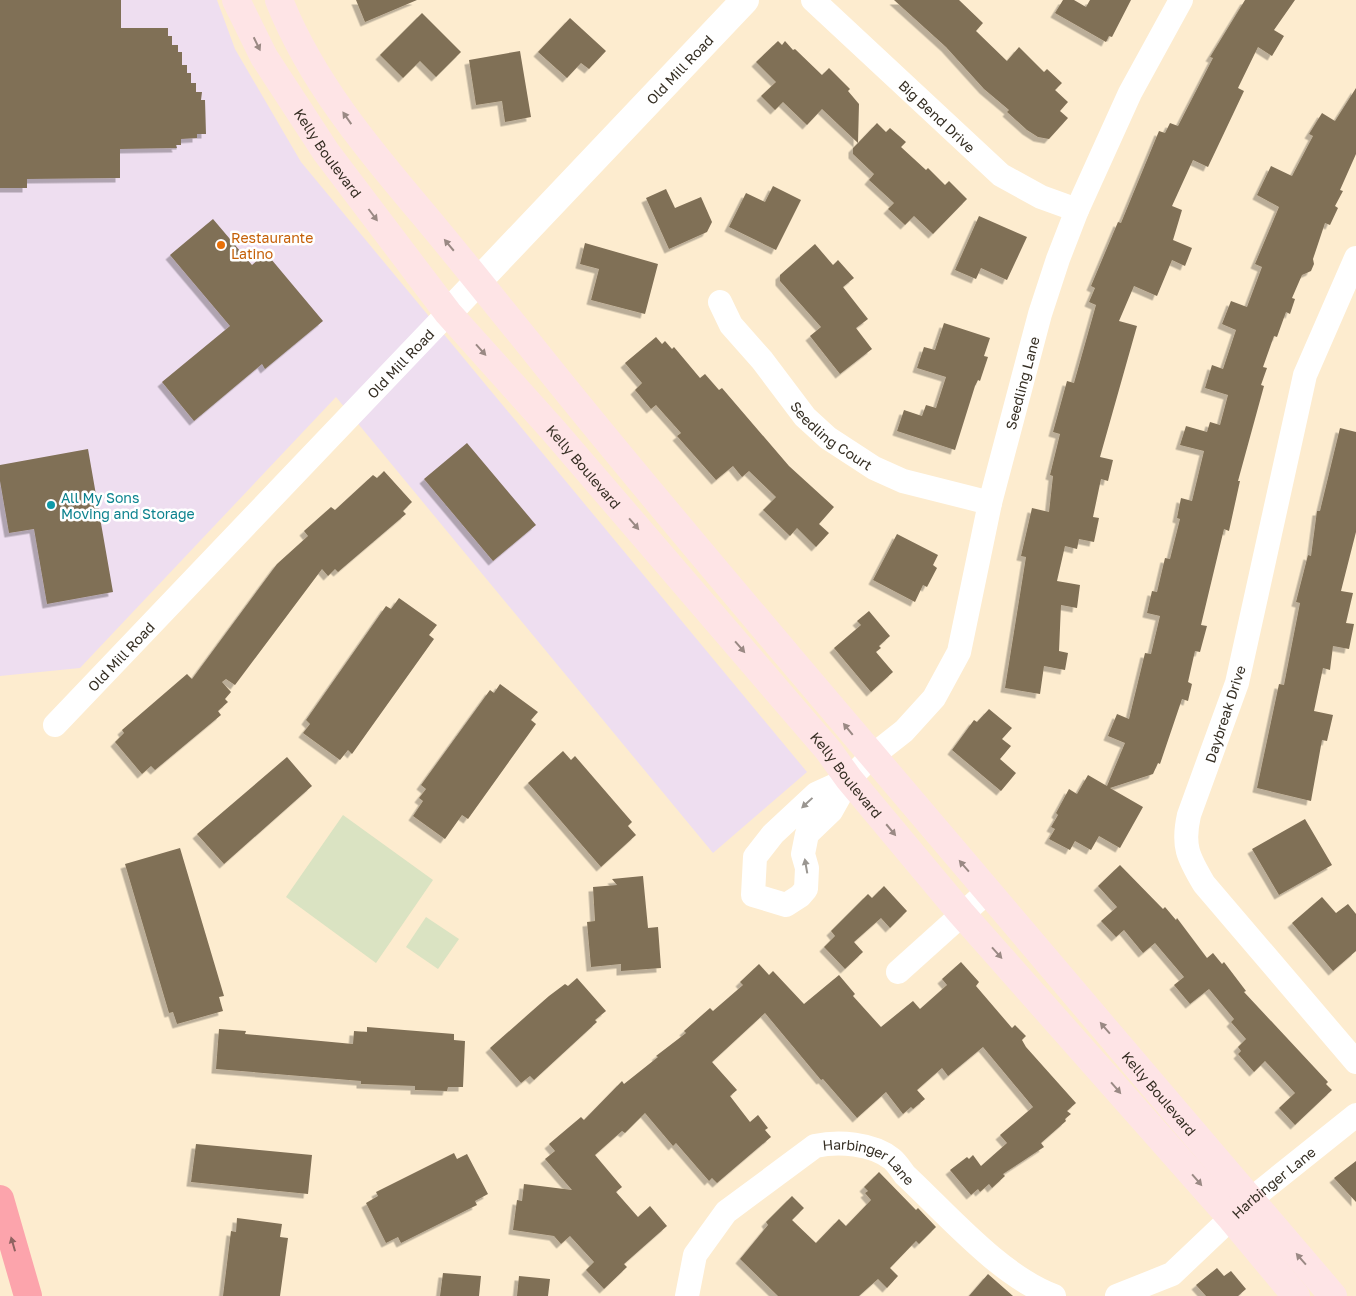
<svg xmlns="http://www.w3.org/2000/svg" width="1356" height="1296" font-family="'Golos Text',sans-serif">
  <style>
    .commercial { fill: #eedef0 }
    .green { fill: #dae3c2 }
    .building { fill: #807057; filter: url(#shadow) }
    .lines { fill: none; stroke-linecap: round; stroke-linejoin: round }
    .minor { stroke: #fff; stroke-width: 24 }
    .tertiary { stroke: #fff; stroke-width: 28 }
    .secondary { stroke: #fee4e6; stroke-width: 28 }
    .motorway { stroke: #fca4ac; stroke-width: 28 }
    .oneway { fill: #9a8984 }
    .oneway2 { fill: #9a9691 }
    .oneway3 { fill: #8f6361 }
    .food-dot { fill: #e8710a; stroke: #fff; stroke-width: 2 }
    .culture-dot { fill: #0f9aa8; stroke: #fff; stroke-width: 2 }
    .labels { text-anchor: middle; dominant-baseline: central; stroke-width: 5; stroke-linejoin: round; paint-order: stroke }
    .street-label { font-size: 14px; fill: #352e23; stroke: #fff }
    .food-label { font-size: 14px; fill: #c56008; stroke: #fff; text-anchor: start }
    .culture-label { font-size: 14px; fill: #0d838f; stroke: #fff; text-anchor: start }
  </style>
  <defs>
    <filter id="shadow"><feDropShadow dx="-4.5" dy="4.5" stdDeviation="0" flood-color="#0004"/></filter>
  </defs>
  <rect width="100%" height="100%" fill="#fdeccf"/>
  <path class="commercial" d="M0,0H217L235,49L301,162L807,772L713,853L336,397L80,668L0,676Z"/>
  <path class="green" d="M343,815L433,880L376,963L286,897Z
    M426,917L459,939L438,969L406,947Z"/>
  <path class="building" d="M0,0H121V28H168V36H172V45H178V52H182V65H187V73H191V83H196V92H202L201,100H205L206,134H197V138L181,139V145H176L177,148L120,149V178L27,179V188H0Z
    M356,0H417L365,22Z
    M894,0H959L983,23L976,31L1007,61L1019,47L1044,72L1047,69L1062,83L1055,90L1068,102L1060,111L1068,118L1049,139L1038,137L1027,130L1007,112L1009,110L984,89L946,47Z
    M1063,0H1074L1086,7L1090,0H1131L1112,37L1109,36L1106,42L1055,13Z
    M1245,0H1295L1274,30L1284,36L1272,56L1258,47L1238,88L1244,91L1208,167L1193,160L1172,206L1182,210L1173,240L1192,248L1185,266L1172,260L1157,296L1134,286L1119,321L1137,326L1100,457L1113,460L1108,481L1101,479L1093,517L1099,518L1094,542L1079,539L1077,549L1065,546L1057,581L1080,585L1077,608L1061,605L1059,651L1068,653L1065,670L1044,666L1040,694L1005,688L1026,557L1021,556L1032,508L1049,512L1053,476L1050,475L1060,434L1053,432L1067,381L1074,383L1096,305L1089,302L1095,288L1091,286L1118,222L1121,223L1159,131L1165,133L1170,123L1178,126L1213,58L1210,57Z
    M422,13L461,52L436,77L420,61L403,78L380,55Z
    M570,18L606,51L589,69L581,63L567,78L538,52Z
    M778,41L782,45L785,41L793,50L795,49L822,75L829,68L850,89L848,91L859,104L858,143L877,123L886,132L890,128L906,142L901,147L926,170L928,168L945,185L949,181L967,199L933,234L914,216L905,225L888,209L894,203L869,180L874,174L853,154V148L858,143L822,109L807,125L783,102L775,110L761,96L776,82L756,62Z
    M520,51L531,117L505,122L502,101L476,105L469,60Z
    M1356,88V154L1340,190L1343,191L1335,206L1338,208L1330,225L1325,223L1313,259L1314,264L1311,271L1302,275L1292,298L1295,299L1290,314L1286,312L1277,337L1274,336L1263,367L1267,368L1261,385L1264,386L1238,481H1240L1229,531L1224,529L1201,625L1207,626L1200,652L1195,651L1188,682L1192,684L1188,701L1182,699L1160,764L1158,763L1153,774L1110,788L1143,807L1120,848L1099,836L1091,850L1075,841L1070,850L1049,839L1055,829L1051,827L1058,815L1056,813L1069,789L1077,794L1088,775L1107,786L1125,743L1108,736L1117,714L1129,719L1145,653L1151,654L1160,616L1147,613L1152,591L1157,592L1165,558L1170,559L1180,519L1177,518L1181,498L1192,501L1204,451L1180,445L1186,426L1207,432L1210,422L1220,425L1228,395L1205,388L1212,365L1223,369L1236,330L1222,324L1231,301L1247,307L1262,267L1255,264L1279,207L1257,195L1271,166L1292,176L1313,136L1309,134L1322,113L1335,121Z
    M773,186L801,200L776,250L729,227L746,193L765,202Z
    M666,189L675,208L701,197L712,222L707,232L669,249L646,198Z
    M979,216L1027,237L1007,280L981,268L976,279L955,270Z
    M213,219L252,265L266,253L323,321L265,369L262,364L194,421L162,382L230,326L170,255Z
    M585,243L658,264L645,314L591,300L599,269L580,264Z
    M815,244L833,265L838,260L854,278L843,287L868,319L856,328L872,349L840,374L810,336L821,327L780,281V275Z
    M944,323L990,338L984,356L988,357L980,381L978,380L975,386L955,450L897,431L904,410L922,416L926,405L936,408L946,377L917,368L924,347L935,350Z
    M656,337L662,344L665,341L672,349L674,347L700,378L705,374L719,390L722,388L789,466L834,507L819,524L829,533L816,547L797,528L790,536L763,510L776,497L749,471L742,477L733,466L716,480L677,436L681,433L656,405L651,409L635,390L642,383L625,363Z
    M1340,428L1356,432V532L1341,591L1353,593L1346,623L1354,624L1349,649L1333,646L1330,670L1323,668L1314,711L1333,715L1327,741L1322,740L1311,801L1257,788L1279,684L1284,685L1300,603L1296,602L1308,555L1311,556L1317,511H1320Z
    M467,443L536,525L493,561L424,479Z
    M88,449L113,592L47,604L34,529L9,533L0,481V465Z
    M384,471L412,502L403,511L406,514L338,572L335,569L328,576L322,569L235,685L226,679L222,682L231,692L225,699L228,702L218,711L221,715L155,770L151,766L142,774L115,742L124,733L122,730L187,674L192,679L277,564L308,536L304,531L331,507L335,510L373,475L377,478Z
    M897,534L938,555L933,565L937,568L927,587L923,585L915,602L873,580Z
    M399,598L437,625L429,635L434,639L352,754L348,750L340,760L303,733L310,724L306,720L386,606L391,609Z
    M869,611L890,636L879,646L881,648L876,652L893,672L871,692L834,648L861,625L857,621Z
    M500,684L538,712L531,720L536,724L468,819L462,815L445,839L413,816L423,801L419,798L426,789L421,785L490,690L494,693Z
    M989,709L1012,728L1002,739L1011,746L1000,759L1016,773L1001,791L952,750L974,720L977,722Z
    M563,751L571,760L575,756L632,822L628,826L636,835L601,867L528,783Z
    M287,757L312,786L224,864L197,834Z
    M1305,819L1332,865L1279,895L1252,849Z
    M180,848L224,996L219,997L223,1011L177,1024L173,1012L169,1013L125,864Z
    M1120,865L1163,909L1165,907L1176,920L1177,918L1207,958L1213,953L1222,964L1224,962L1246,991L1244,992L1328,1082L1326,1084L1332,1090L1295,1125L1279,1108L1295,1093L1265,1061L1254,1072L1238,1054L1241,1051L1238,1047L1246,1039L1231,1022L1234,1019L1209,989L1190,1004L1174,985L1184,977L1155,943L1143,953L1124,930L1116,937L1101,921L1117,907L1098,886Z
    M643,876L648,928L658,927L661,968L621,971V964L591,967L587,922L595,921L593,887L617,885L612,879Z
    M884,886L907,911L890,928L881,918L854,942L863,952L845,969L824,947L835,936L831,931L868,894L872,898Z
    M1322,897L1336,913L1348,904L1356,914V951L1333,971L1292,923Z
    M961,962L979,982L976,986L1012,1028L1015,1025L1026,1036L1022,1040L1026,1047L1076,1103L1067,1111L1071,1114L1065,1119L1066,1121L1041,1143L1044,1147L1003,1174L1005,1176L992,1188L989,1184L980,1192L978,1189L971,1195L950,1170L967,1157L969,1159L973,1155L981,1166L1007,1143L1000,1135L1033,1107L983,1047L948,1076L942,1068L917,1090L925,1099L913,1109L911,1107L903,1114L886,1092L857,1118L823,1079L821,1080L765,1013L712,1062L737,1090L730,1096L750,1122L758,1115L768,1128L765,1130L771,1137L717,1183L712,1178L709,1181L676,1143L673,1146L645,1113L625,1133L622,1131L595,1155L622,1187L616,1192L638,1217L650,1206L667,1226L624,1264L627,1267L604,1289L586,1270L594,1262L570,1236L561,1244L554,1236L513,1230L517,1200L522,1201L524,1184L572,1190L545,1159L555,1151L549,1144L581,1117L584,1120L622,1081L624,1084L658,1057L656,1056L686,1033L684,1031L710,1008L713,1011L743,985L740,982L759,964L769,975L773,971L804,1004L839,975L855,994L853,996L881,1027L913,1001L920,1009L947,985L942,979Z
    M577,978L606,1011L595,1020L597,1022L534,1080L530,1076L521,1083L490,1048L549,996L565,984L568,986Z
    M367,1027L454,1034V1040L465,1041L463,1087H448L447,1091L415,1090V1086L361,1084V1081L216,1069L219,1029L246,1031L245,1034L353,1044L354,1031L367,1032Z
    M196,1144L312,1155L308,1194L191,1182Z
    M454,1153L457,1159L467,1154L488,1194L475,1201L477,1205L401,1243L398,1237L386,1243L366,1203L378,1196L376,1192Z
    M1356,1161V1202L1334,1178Z
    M879,1172L916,1210L918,1208L936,1227L919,1244L916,1241L890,1268L898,1276L887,1288L878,1279L859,1296H778L740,1259L768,1225L766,1222L792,1196L804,1208L792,1220L816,1243L839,1219L846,1226L871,1200L865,1193L868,1191L864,1187Z
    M237,1218L282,1224L280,1237L288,1238L280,1296H223L231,1231L236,1232Z
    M1217,1268L1224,1276L1231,1271L1246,1289L1238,1296H1206L1196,1285Z
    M443,1273L481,1276L479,1296H440Z
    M988,1274L1013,1296H969Z
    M519,1276L550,1279L548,1296H517Z"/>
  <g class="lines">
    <g class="minor">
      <path id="s1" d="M813,0L1001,175L1041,197L1077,210"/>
      <path d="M1356,258L1305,375L1237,683L1189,815C1182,846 1188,857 1204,884L1356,1062"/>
      <path id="s2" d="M720,302L731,325L762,360L805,417L828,438L874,468L903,481L990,503"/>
      <path id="s3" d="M55,725L448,313"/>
      <path id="s4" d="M849,779L816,794L773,834L755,857L753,895L786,905L800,896L806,889L807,868L803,854L807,834L831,811L849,779L871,757L904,731L934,698L959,652L990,503L1040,314L1058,259L1077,210L1130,93L1181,0"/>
      <path d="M898,972L987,892"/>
      <path id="s5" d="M687,1296L695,1255L726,1212L815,1146C838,1141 872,1143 892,1159C897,1163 901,1170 905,1175C947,1214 1000,1276 1054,1296"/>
      <path id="s6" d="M1117,1296L1172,1274L1250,1200L1356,1115"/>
    </g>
    <path class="tertiary" id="s7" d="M448,313L745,0"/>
    <g class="secondary">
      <path id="s8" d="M236,0L264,57L326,152L448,313L553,430L828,750L849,779L961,913L1231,1218L1296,1296"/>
      <path id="s9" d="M279,0C311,81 368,149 424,215C460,258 495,302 530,345C614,451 701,553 788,656C968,870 1151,1083 1333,1296"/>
    </g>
    <path class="motorway" d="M0,1199L28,1296"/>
  </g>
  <defs><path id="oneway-solid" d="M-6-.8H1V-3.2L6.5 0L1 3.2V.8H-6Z" transform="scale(1.25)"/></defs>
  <g class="oneway">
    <use href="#oneway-solid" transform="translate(257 44) rotate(64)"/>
    <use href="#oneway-solid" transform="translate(347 118) rotate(-125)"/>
    <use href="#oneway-solid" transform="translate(373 215) rotate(53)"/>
    <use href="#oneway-solid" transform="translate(449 245) rotate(-130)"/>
    <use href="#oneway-solid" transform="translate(481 350) rotate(48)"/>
    <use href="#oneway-solid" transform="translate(634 524) rotate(49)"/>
    <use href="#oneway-solid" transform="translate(740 647) rotate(49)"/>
    <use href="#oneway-solid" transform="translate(848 729) rotate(-129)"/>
    <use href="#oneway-solid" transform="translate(891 830) rotate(50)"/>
    <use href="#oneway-solid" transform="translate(964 866) rotate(-131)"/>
    <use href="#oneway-solid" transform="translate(997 953) rotate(48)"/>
    <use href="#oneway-solid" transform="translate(1105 1028) rotate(-131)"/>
    <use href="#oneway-solid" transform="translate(1116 1088) rotate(49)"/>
    <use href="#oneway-solid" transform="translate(1197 1180) rotate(49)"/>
    <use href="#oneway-solid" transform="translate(1301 1259) rotate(-131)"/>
  </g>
  <g class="oneway2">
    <use href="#oneway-solid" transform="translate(807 803) rotate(137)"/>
    <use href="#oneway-solid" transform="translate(806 866) rotate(-100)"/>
  </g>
  <use class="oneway3" href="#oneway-solid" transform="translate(13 1244) rotate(-106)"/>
  <circle class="food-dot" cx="221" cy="245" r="5"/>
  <circle class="culture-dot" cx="51" cy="505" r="5"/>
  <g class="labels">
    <g class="street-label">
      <text stroke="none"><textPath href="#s7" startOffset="336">Old Mill Road</textPath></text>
      <text stroke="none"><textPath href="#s1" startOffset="170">Big Bend Drive</textPath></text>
      <text stroke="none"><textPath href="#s8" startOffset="179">Kelly Boulevard</textPath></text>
      <text stroke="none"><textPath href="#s3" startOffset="500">Old Mill Road</textPath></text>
      <text stroke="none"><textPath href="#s4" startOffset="795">Seedling Lane</textPath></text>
      <text stroke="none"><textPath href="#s2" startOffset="176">Seedling Court</textPath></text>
      <text stroke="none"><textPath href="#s8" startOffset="584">Kelly Boulevard</textPath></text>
      <text stroke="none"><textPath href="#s3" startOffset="95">Old Mill Road</textPath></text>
      <text transform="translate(1225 714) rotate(-72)">Daybreak Drive</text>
      <text stroke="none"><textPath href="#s8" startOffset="989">Kelly Boulevard</textPath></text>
      <text stroke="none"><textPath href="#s9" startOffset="1406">Kelly Boulevard</textPath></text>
      <text stroke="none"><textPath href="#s5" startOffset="265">Harbinger Lane</textPath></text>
      <text stroke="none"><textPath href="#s6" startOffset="196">Harbinger Lane</textPath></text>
    </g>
    <g class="food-label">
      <text x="231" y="237">Restaurante<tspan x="231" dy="16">Latino</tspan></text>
    </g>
    <g class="culture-label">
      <text x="61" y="497">All My Sons<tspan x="61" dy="16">Moving and Storage</tspan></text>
    </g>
  </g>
</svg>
